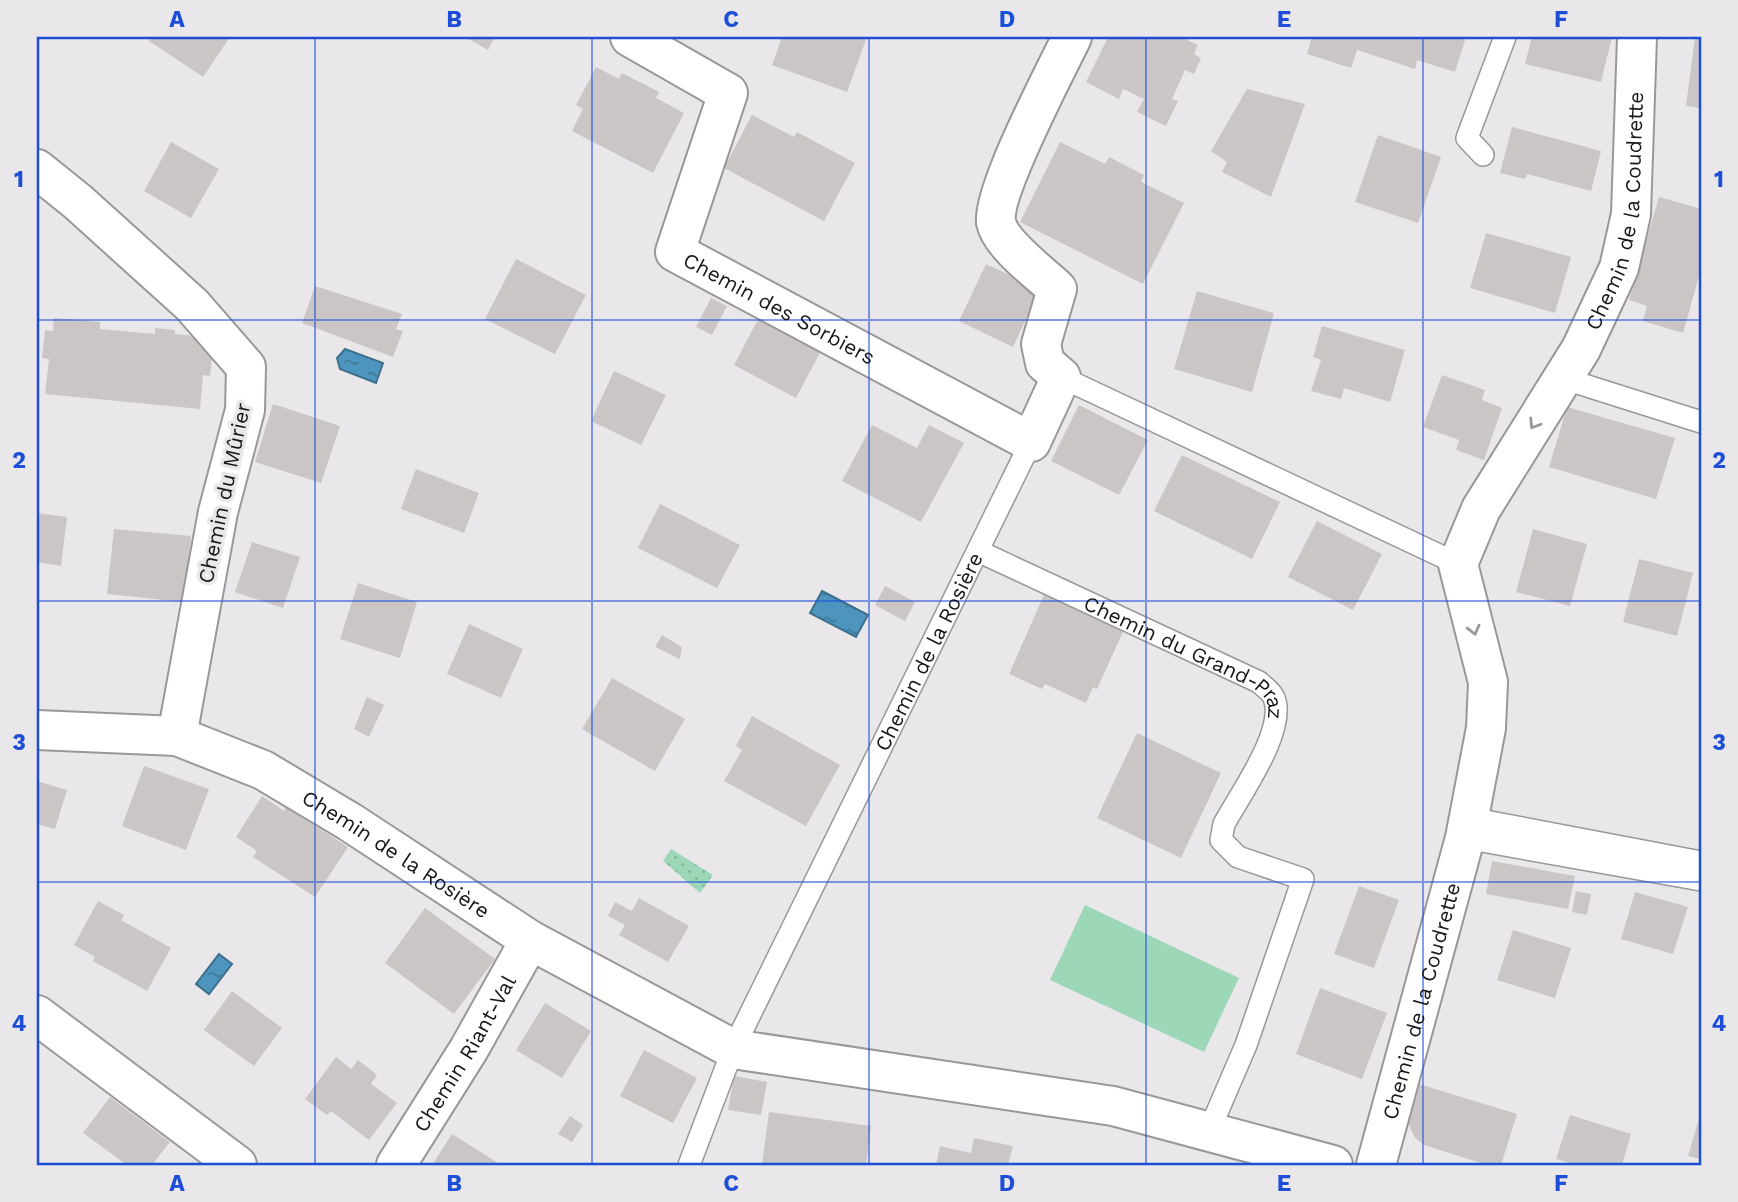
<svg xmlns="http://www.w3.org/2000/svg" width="1738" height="1202" font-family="'Work Sans',sans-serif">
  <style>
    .grass { fill: #9cd7b8 }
    .garden { fill: url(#garden-dots) }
    .water { fill: url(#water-ripples); stroke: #3d708c; stroke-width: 2 }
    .building { fill: #cac6c6 }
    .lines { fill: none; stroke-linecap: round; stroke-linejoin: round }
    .lane-casing { stroke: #9a979a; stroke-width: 24 }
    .street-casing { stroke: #9a979a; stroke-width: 42 }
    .lane { stroke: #fff; stroke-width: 21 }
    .street { stroke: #fff; stroke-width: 38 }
    .oneway { stroke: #989798 }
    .grid { fill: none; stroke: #1d4ed8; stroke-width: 2; stroke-opacity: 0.55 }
    .labels { text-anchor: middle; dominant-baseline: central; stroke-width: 7; stroke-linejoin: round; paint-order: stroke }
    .street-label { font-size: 21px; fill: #191819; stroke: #eae7ea }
    .neatline { fill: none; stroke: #1d4ed8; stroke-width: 2.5 }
    .grid-label { font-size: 23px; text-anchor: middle; font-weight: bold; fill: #1d4ed8 }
  </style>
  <defs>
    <pattern id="garden-dots" width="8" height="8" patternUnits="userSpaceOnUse" patternTransform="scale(1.75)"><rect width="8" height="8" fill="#9cd7b8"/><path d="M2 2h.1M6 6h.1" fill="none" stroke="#86b89e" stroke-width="1.8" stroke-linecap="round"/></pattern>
    <pattern id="water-ripples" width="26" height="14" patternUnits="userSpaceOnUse" patternTransform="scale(1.75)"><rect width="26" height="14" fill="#4d95be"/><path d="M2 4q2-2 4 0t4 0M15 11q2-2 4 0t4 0" fill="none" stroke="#3f799a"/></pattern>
  </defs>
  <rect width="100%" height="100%" fill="#eae7ea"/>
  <path class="grass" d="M1085,905L1239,978L1204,1052L1050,980Z"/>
  <path class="garden" d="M671,849L713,875L700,893L663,861Z"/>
  <path class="water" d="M345,349L383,363L376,383L340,369L337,358Z
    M822,591L868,615L856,637L810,613Z
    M219,954L232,964L209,994L196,984Z"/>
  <path class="building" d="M152,37H230L203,77L149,41Z
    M465,37H495L488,50Z
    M782,37H867L847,92L772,65Z
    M1108,37H1181L1198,45L1194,54L1201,58L1194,74L1185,70L1172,99L1178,101L1166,126L1137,112L1144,99L1123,89L1119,99L1086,82Z
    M1312,37H1466L1455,72L1417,60L1415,69L1357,50L1351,68L1307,54Z
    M1532,37H1612L1601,82L1525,64Z
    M1695,37H1701V108L1686,106Z
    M596,67L619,79L622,73L659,92L656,98L684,113L653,173L572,131L583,109L576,105Z
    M1247,89L1305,104L1271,197L1222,172L1227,162L1211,151Z
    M752,115L794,137L797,132L855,163L824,221L724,168Z
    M1512,127L1601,151L1591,191L1527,174L1525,179L1500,173Z
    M1378,135L1441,157L1418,223L1355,202Z
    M171,142L219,169L191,218L144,191Z
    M1060,142L1105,164L1109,157L1144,175L1141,182L1184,203L1143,284L1020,222Z
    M1659,197L1701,209V269L1683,333L1643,321L1647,306L1629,300Z
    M1486,233L1571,257L1555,313L1470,288Z
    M516,259L586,295L555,354L485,319Z
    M986,264L1040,289L1013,347L959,321Z
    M315,286L402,314L396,329L403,331L393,357L302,323Z
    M1197,291L1274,313L1252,392L1174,369Z
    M711,298L727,306L712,335L696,327Z
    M763,310L825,343L796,398L734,365Z
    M54,318L100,322V329L155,334V328L175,330V334L207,337L213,349L210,376L203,375L200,409L45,394L49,359L42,358L45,330L53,331Z
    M1322,326L1405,350L1390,402L1344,388L1341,399L1311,391L1321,360L1313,357Z
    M614,371L666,395L641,445L591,421Z
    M1442,375L1485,390L1482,400L1502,408L1484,460L1456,450L1459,440L1423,427Z
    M273,404L340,426L321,483L255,462Z
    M1079,405L1148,440L1119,495L1051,461Z
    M1567,407L1675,438L1656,499L1549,467Z
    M872,425L917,448L929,425L964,443L921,522L842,481Z
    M1182,455L1280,502L1252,559L1154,511Z
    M416,469L479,493L464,533L401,509Z
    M660,504L740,545L717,588L638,548Z
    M37,513L67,517L61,566L37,562Z
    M1317,521L1382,554L1353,610L1288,577Z
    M114,529L191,536L184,602L107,594Z
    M1533,529L1587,544L1570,606L1516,592Z
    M252,542L300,557L283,608L235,592Z
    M1639,559L1693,573L1677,636L1623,622Z
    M358,583L417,602L400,658L340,639Z
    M885,586L915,602L905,621L875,605Z
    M1047,588L1126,625L1097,689L1093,687L1086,703L1045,684L1042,689L1009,674Z
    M469,624L523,649L501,698L447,674Z
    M662,635L682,647L680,659L655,647Z
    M612,678L685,719L655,771L582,729Z
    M367,697L384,705L369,737L354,729Z
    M752,716L840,765L806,826L724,781L742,750L736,746Z
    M1137,733L1221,773L1181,858L1097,818Z
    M144,766L209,789L186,850L122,826Z
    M37,781L67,790L55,829L37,824Z
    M262,796L284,811L286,807L348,847L315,897L253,857L257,851L236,837Z
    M1492,861L1575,876L1568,909L1486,894Z
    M1359,886L1399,900L1374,968L1334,954Z
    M1576,891L1591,894L1587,915L1572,912Z
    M1635,892L1688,907L1673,954L1621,939Z
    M639,898L689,926L668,962L619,935L625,925L608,916L615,902L632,911Z
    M98,901L124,915L121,920L171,948L147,991L93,961L95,957L74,945Z
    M425,908L495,959L454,1014L385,963Z
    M1513,930L1571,948L1555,998L1497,980Z
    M1320,988L1387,1013L1362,1079L1296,1054Z
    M232,991L282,1028L254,1066L204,1030Z
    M545,1003L591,1031L562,1078L516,1050Z
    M644,1050L697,1078L673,1123L620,1096Z
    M336,1057L351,1069L358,1060L377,1075L371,1084L397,1103L369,1140L331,1111L327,1115L305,1099Z
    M734,1076L767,1082L761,1115L728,1110Z
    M1419,1084L1517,1114L1501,1165H1487L1424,1145L1415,1138L1408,1123Z
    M110,1097L170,1142L152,1165H127L83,1133Z
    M769,1112L871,1126L866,1165H762Z
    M1701,1112V1159L1688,1156Z
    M1570,1115L1631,1134L1622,1165H1577L1556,1159Z
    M570,1116L583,1125L572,1142L558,1134Z
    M452,1134L498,1163L497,1165H432Z
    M974,1138L1013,1146L1008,1165H936L940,1146L971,1153Z"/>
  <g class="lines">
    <g class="lane-casing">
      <g id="lane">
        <path d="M1483,155L1467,138L1505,37"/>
        <path d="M1061,377L1458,564"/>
        <path d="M1562,378L1701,422"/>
        <path id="s1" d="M978,551L1259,682C1264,687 1272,692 1274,698C1287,730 1239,796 1224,824L1221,840L1238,857L1303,879L1246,1045L1209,1131"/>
        <path d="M1469,818L1701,862"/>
        <path d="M1465,838L1701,880"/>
        <path id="s2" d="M689,1165L733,1049L1031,442"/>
      </g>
    </g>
    <g class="street-casing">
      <g id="street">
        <path id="s3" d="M630,37L728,93L675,252L1031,442L1061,377L1045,363L1041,344L1057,289C1041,274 1000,244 996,222C992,191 1056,70 1072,37"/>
        <path d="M37,169L78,202L192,305L246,367L245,410L218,512L177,736"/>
        <path id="s4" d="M37,730L177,736L263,770L350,822L530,940L733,1049L1113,1106L1333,1165"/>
        <path d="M37,1015L237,1165"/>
        <path id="s5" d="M396,1165L469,1049L530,940"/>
        <path id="s6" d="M1376,1165L1465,838L1486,728L1488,682L1458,564L1481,509L1581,349L1619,268L1631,214L1637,37"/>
      </g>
    </g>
    <use href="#lane" class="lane"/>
    <use href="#street" class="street"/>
  </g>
  <defs><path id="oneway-chevron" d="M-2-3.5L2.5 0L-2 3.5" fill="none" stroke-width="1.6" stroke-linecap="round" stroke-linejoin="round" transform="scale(1.75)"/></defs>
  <g class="oneway">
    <use href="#oneway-chevron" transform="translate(1534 424) rotate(122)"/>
    <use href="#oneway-chevron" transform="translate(1474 630) rotate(76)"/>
  </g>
  <path class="grid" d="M315,37V1165M592,37V1165M869,37V1165M1146,37V1165M1423,37V1165M37,320H1701M37,601H1701M37,882H1701"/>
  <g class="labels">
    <g class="street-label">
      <text stroke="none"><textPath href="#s6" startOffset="1012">Chemin de la Coudrette</textPath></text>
      <text stroke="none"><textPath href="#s3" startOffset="399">Chemin des Sorbiers</textPath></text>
      <text transform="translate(224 493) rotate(-78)">Chemin du Mûrier</text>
      <text stroke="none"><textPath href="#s2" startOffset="567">Chemin de la Rosière</textPath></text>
      <text stroke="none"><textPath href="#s1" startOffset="236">Chemin du Grand-Praz</textPath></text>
      <text stroke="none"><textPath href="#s4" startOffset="390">Chemin de la Rosière</textPath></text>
      <text stroke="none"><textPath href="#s6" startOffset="170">Chemin de la Coudrette</textPath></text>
      <text stroke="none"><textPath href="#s5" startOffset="131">Chemin Riant-Val</textPath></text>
    </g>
  </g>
  <rect width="1738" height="1202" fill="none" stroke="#eae7ea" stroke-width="77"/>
  <rect x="38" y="38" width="1662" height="1126" class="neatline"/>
  <g class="grid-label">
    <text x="177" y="27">A</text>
    <text x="454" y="27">B</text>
    <text x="731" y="27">C</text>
    <text x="1007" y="27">D</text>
    <text x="1284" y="27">E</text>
    <text x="1561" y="27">F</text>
    <text x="19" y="187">1</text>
    <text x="1719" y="187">1</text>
    <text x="19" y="468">2</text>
    <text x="1719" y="468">2</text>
    <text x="19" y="750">3</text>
    <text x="1719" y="750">3</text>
    <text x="19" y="1031">4</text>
    <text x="1719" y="1031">4</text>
    <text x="177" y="1191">A</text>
    <text x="454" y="1191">B</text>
    <text x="731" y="1191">C</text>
    <text x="1007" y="1191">D</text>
    <text x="1284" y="1191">E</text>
    <text x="1561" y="1191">F</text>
  </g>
</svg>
